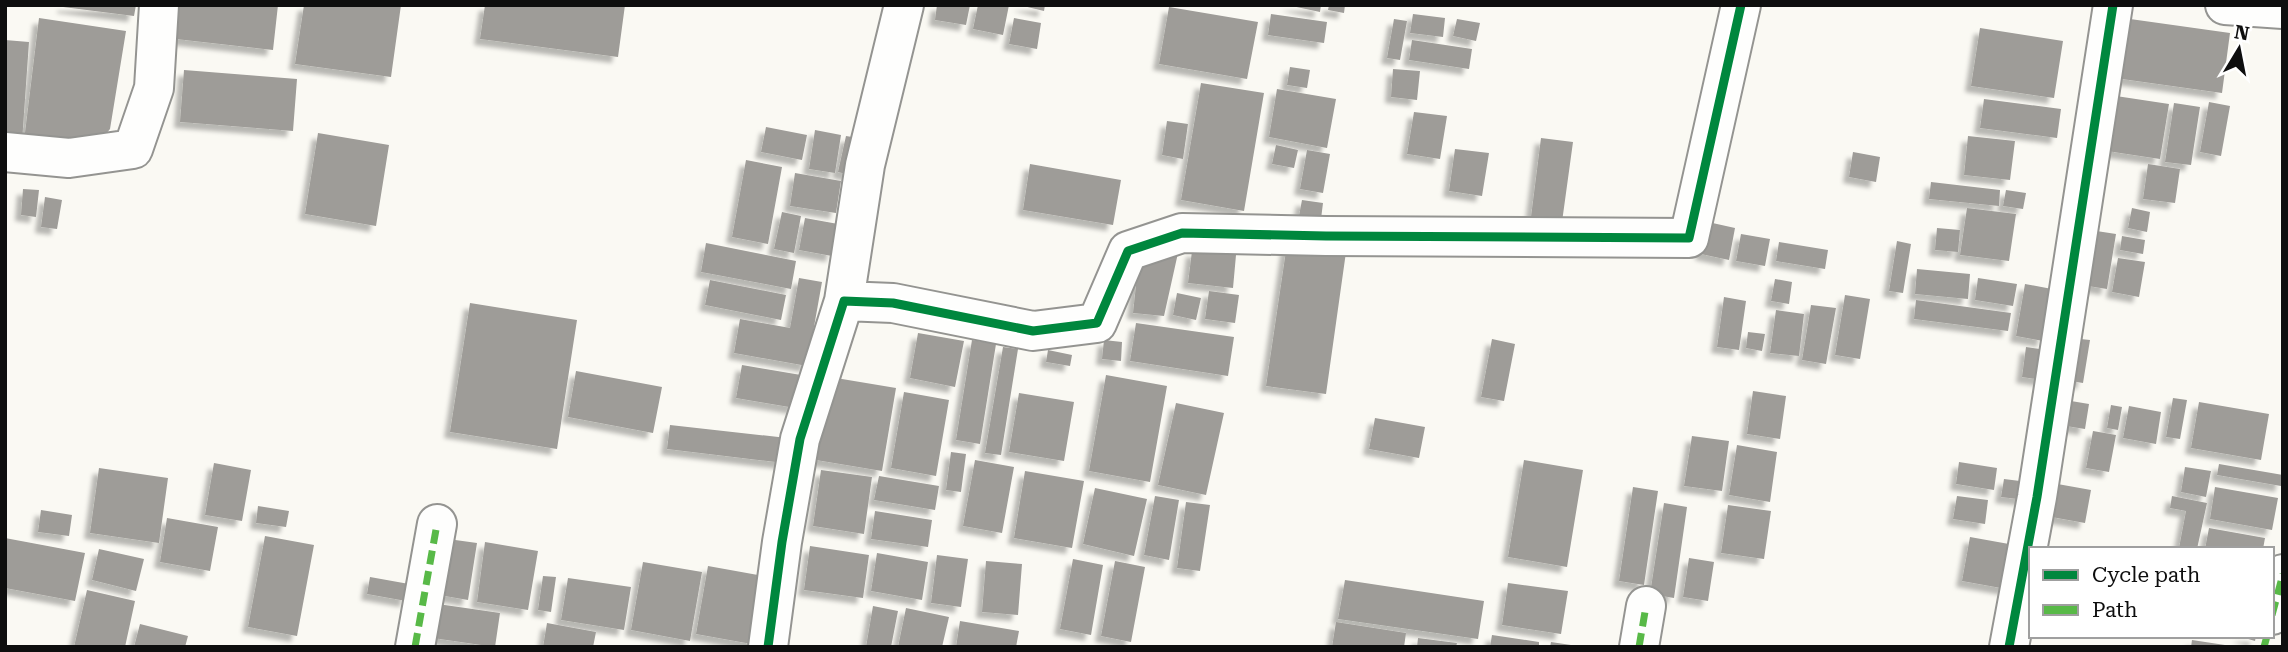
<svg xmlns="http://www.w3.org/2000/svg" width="2288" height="652" font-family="'Roboto Serif',serif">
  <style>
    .building { fill: #9e9c98; filter: url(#shadow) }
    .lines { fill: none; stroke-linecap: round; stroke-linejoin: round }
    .minor-casing { stroke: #949491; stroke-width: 42 }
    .minor { stroke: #fefefd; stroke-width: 38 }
    .quiet { stroke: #58b947; stroke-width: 7; stroke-dasharray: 14 7; stroke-linecap: butt }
    .cycleway-casing { stroke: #fff; stroke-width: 13 }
    .cycleway { stroke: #00873e; stroke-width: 9 }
  </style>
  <defs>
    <filter id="shadow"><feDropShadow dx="-6" dy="6" stdDeviation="2" flood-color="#0004"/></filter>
  </defs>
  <rect width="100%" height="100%" fill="#faf9f3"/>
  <path class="building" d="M63,5H136L134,16L63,7Z
    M170,5H278L273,50L167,38Z
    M304,5H401L391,77L295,64Z
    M485,5H625L618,57L480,39Z
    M937,5H970L966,25L935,20Z
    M978,5H1009L1003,35L973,29Z
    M1019,5H1045L1044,11Z
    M1287,5H1321L1320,12Z
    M1329,5H1345L1344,13L1328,10Z
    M1169,7L1258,22L1247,79L1159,64Z
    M1271,14L1327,22L1324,43L1268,35Z
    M1413,14L1445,18L1443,37L1410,33Z
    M39,18L126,31L110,129L96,146L24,141Z
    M1014,18L1041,23L1037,49L1009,44Z
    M2123,18L2230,33L2222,93L2115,78Z
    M1394,19L1407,21L1400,60L1387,58Z
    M1457,19L1480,23L1476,41L1453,36Z
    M1980,28L2063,41L2054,98L1971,86Z
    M5,40L29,42L22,142L5,141Z
    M1412,40L1472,49L1469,69L1409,60Z
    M1290,67L1310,70L1307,88L1287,85Z
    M1393,69L1420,71L1417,100L1391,97Z
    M184,70L297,79L293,131L180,122Z
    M1201,83L1264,93L1244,211L1181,200Z
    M1277,89L1336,99L1327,148L1269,137Z
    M2116,96L2169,104L2160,159L2107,151Z
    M1984,99L2061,109L2057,138L1980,128Z
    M2209,102L2230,106L2221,156L2200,152Z
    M2174,103L2200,107L2191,165L2165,162Z
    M1414,112L1447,116L1440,159L1407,154Z
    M1167,121L1188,124L1183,159L1162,155Z
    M766,127L807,135L802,160L761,152Z
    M815,130L841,135L835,173L809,169Z
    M318,133L389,145L376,226L305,214Z
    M846,136L858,138L850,175L838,172Z
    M1968,136L2015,141L2010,180L1964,175Z
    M1541,138L1573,142L1562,222L1531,217Z
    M1276,145L1298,150L1294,168L1272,164Z
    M1455,149L1489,153L1482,196L1449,191Z
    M1307,150L1330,154L1323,193L1300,189Z
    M1853,152L1880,157L1876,182L1849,177Z
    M746,160L782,167L768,244L732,237Z
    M1030,164L1121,180L1113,225L1023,210Z
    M2148,164L2180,169L2175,203L2143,199Z
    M795,173L841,181L836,213L790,206Z
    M1931,182L2000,190L1999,206L1929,199Z
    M23,189L39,190L36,217L21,215Z
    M2006,190L2026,193L2023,209L2003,206Z
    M45,197L62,200L57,229L41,227Z
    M1302,200L1323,203L1321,219L1299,216Z
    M1967,208L2016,214L2009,261L1960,255Z
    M2132,208L2150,212L2147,232L2128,228Z
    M782,212L801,216L794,253L774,249Z
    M805,218L838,224L832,256L799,250Z
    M1708,222L1735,228L1729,260L1701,254Z
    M1937,228L1960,230L1958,252L1935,250Z
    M2090,230L2116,234L2107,289L2082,285Z
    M1741,234L1770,239L1765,266L1736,261Z
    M2122,236L2145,240L2143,254L2120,250Z
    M1897,241L1911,244L1903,293L1889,291Z
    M1779,242L1828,250L1825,269L1776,261Z
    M706,243L796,261L791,289L701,272Z
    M1287,244L1346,252L1326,394L1266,386Z
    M1192,251L1236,255L1233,288L1188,283Z
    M1178,253L1164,316L1133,313L1139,258Z
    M2118,258L2145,262L2139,297L2112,292Z
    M1917,269L1970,274L1968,299L1915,294Z
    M799,278L822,282L807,366L734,353L740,319L790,328Z
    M1978,278L2017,284L2013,306L1975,300Z
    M1775,279L1792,282L1789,304L1771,301Z
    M710,280L786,295L781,320L705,305Z
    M2025,284L2052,289L2043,341L2016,336Z
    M1209,291L1239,295L1235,323L1205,319Z
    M1177,293L1201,298L1196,320L1173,315Z
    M1845,295L1870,299L1860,359L1835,355Z
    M1724,297L1746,301L1739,350L1717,347Z
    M1916,300L2011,313L2008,331L1914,319Z
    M470,303L577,320L557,449L450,432Z
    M1811,305L1836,308L1826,364L1802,360Z
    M1776,310L1804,314L1799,356L1770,353Z
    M1136,323L1234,337L1228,376L1130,361Z
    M1748,332L1765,334L1762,351L1746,348Z
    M918,333L964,341L955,387L910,378Z
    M2071,338L2090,340L2083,383L2065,380Z
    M1492,339L1515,344L1504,401L1481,397Z
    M972,340L996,344L980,444L956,440Z
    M1104,340L1122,342L1121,361L1102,359Z
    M1003,347L1018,349L1001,455L985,453Z
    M2026,347L2054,351L2049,381L2022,377Z
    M1048,350L1072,355L1070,366L1046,362Z
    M742,365L801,375L795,408L736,398Z
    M576,371L662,387L653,433L568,417Z
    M1106,375L1167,386L1150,482L1089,471Z
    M830,377L896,388L882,471L816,460Z
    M1753,391L1786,396L1780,439L1747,434Z
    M904,392L949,400L936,476L891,468Z
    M1019,393L1074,402L1064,461L1009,452Z
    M2173,398L2187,400L2180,439L2166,437Z
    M2065,400L2089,404L2085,429L2060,425Z
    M2199,402L2269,414L2261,460L2191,448Z
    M1176,403L1224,413L1206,495L1158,485Z
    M2111,405L2122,407L2118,430L2107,428Z
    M2129,406L2161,412L2156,444L2123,438Z
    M1375,418L1425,427L1419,458L1369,449Z
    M670,425L787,438L784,463L667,449Z
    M2093,431L2116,435L2109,472L2086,468Z
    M1692,436L1729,441L1722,491L1684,486Z
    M1737,445L1777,452L1770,502L1729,495Z
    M951,452L966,454L961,492L946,490Z
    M975,460L1014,467L1002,533L963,526Z
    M1524,460L1583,470L1567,567L1508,557Z
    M1959,462L1997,468L1994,490L1956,484Z
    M214,463L251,470L242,521L205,515Z
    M2219,464L2283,475L2281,486L2217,475Z
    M2185,467L2211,471L2206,497L2181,492Z
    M99,468L168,478L159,543L90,533Z
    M821,470L872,477L864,534L813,526Z
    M1025,471L1084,481L1072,548L1014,538Z
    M879,476L939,486L935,510L874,500Z
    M2004,479L2028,482L2026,500L2001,497Z
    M2052,483L2091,490L2085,523L2046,516Z
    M1633,487L1658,491L1644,585L1619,581Z
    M2215,487L2278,498L2272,530L2210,519Z
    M1095,488L1147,499L1134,556L1083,544Z
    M1155,496L1179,500L1169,560L1144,555Z
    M1957,496L1988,500L1985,524L1953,519Z
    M2172,496L2207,503L2197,549L2179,548L2186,511L2170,508Z
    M1186,502L1210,505L1200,571L1177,568Z
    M1664,503L1687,507L1674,598L1650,594Z
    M1728,505L1771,511L1764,559L1721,553Z
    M258,506L289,511L286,527L256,523Z
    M41,510L72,515L69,536L38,532Z
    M875,511L932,520L928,547L871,539Z
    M167,518L218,527L210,571L160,562Z
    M2209,528L2265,538L2263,549H2205Z
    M265,536L314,545L297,636L248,627Z
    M1970,537L2020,546L2012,590L1962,581Z
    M5,538L85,553L75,601L5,588Z
    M448,539L477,543L468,600L439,595Z
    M485,542L538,551L528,610L477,602Z
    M810,546L869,555L863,598L804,590Z
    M99,549L144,559L136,591L92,580Z
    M877,553L928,562L922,600L871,591Z
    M937,555L968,559L961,607L931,603Z
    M1689,558L1714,562L1708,601L1683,597Z
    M1073,559L1103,565L1091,635L1060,629Z
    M986,561L1022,564L1018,615L982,612Z
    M1115,561L1145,567L1131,642L1101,636Z
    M643,562L702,572L690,641L631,630Z
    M708,566L769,577L757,645L696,634Z
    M543,576L556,577L551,612L538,610Z
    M370,577L409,584L406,601L367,594Z
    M568,578L631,587L624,630L561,620Z
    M1345,580L1484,601L1478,639L1338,619Z
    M1508,583L1568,591L1561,634L1502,625Z
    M87,590L135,601L125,647H74Z
    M431,603L500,613L495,647L426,637Z
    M873,606L898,611L891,647H866Z
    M906,608L949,617L942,647H898Z
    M960,621L1019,631L1016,647H956Z
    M1336,622L1406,633L1404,647H1332Z
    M547,623L596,632L593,647H543Z
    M140,624L188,636L185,647H134Z
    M1492,635L1539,642V647H1490Z
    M2238,636H2256L2255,641Z
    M1418,638L1457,643L1456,647H1417Z
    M2192,640L2225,645V647H2191Z
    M1551,642L1571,645V647H1550Z"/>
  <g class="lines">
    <g class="minor-casing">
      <path id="minor" d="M2225,5L2283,9
        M5,152L69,158L133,149L154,88L159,5
        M844,301L865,165L904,5
        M2272,615L2283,574
        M415,647L437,524
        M768,647L782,542L800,439L844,301L893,303L1033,331L1097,323L1128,251L1182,233L1326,236L1689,238L1741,5
        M1639,647L1646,606
        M2009,647L2037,497L2113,5"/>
    </g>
    <use href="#minor" class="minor"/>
    <path class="quiet" d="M2272,615L2283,574
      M415,647L437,524
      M1639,647L1646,606
      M2264,647L2267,636"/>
    <g class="cycleway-casing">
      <path id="cycleway" d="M768,647L782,542L800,439L844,301L893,303L1033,331L1097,323L1128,251L1182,233L1326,236L1689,238L1741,5
        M2009,647L2037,497L2113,5"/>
    </g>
    <use href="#cycleway" class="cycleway"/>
  </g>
  <rect width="2288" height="652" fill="none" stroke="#0e0e0e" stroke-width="14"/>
  <rect x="2029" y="547" width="245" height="91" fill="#ffffff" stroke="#9f9f9f" stroke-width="2"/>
  <rect x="2043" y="570" width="35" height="10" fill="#00873e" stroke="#9f9f9f" stroke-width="2"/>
  <text x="2092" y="582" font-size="21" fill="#0e0e0e">Cycle path</text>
  <rect x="2043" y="605" width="35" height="10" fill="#58b947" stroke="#9f9f9f" stroke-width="2"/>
  <text x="2092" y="617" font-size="21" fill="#0e0e0e">Path</text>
  <g transform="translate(2239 49) rotate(10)" stroke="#ffffff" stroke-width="5" paint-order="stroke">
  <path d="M0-5L12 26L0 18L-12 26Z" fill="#0e0e0e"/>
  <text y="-10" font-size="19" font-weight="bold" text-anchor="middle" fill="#0e0e0e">N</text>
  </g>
</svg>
